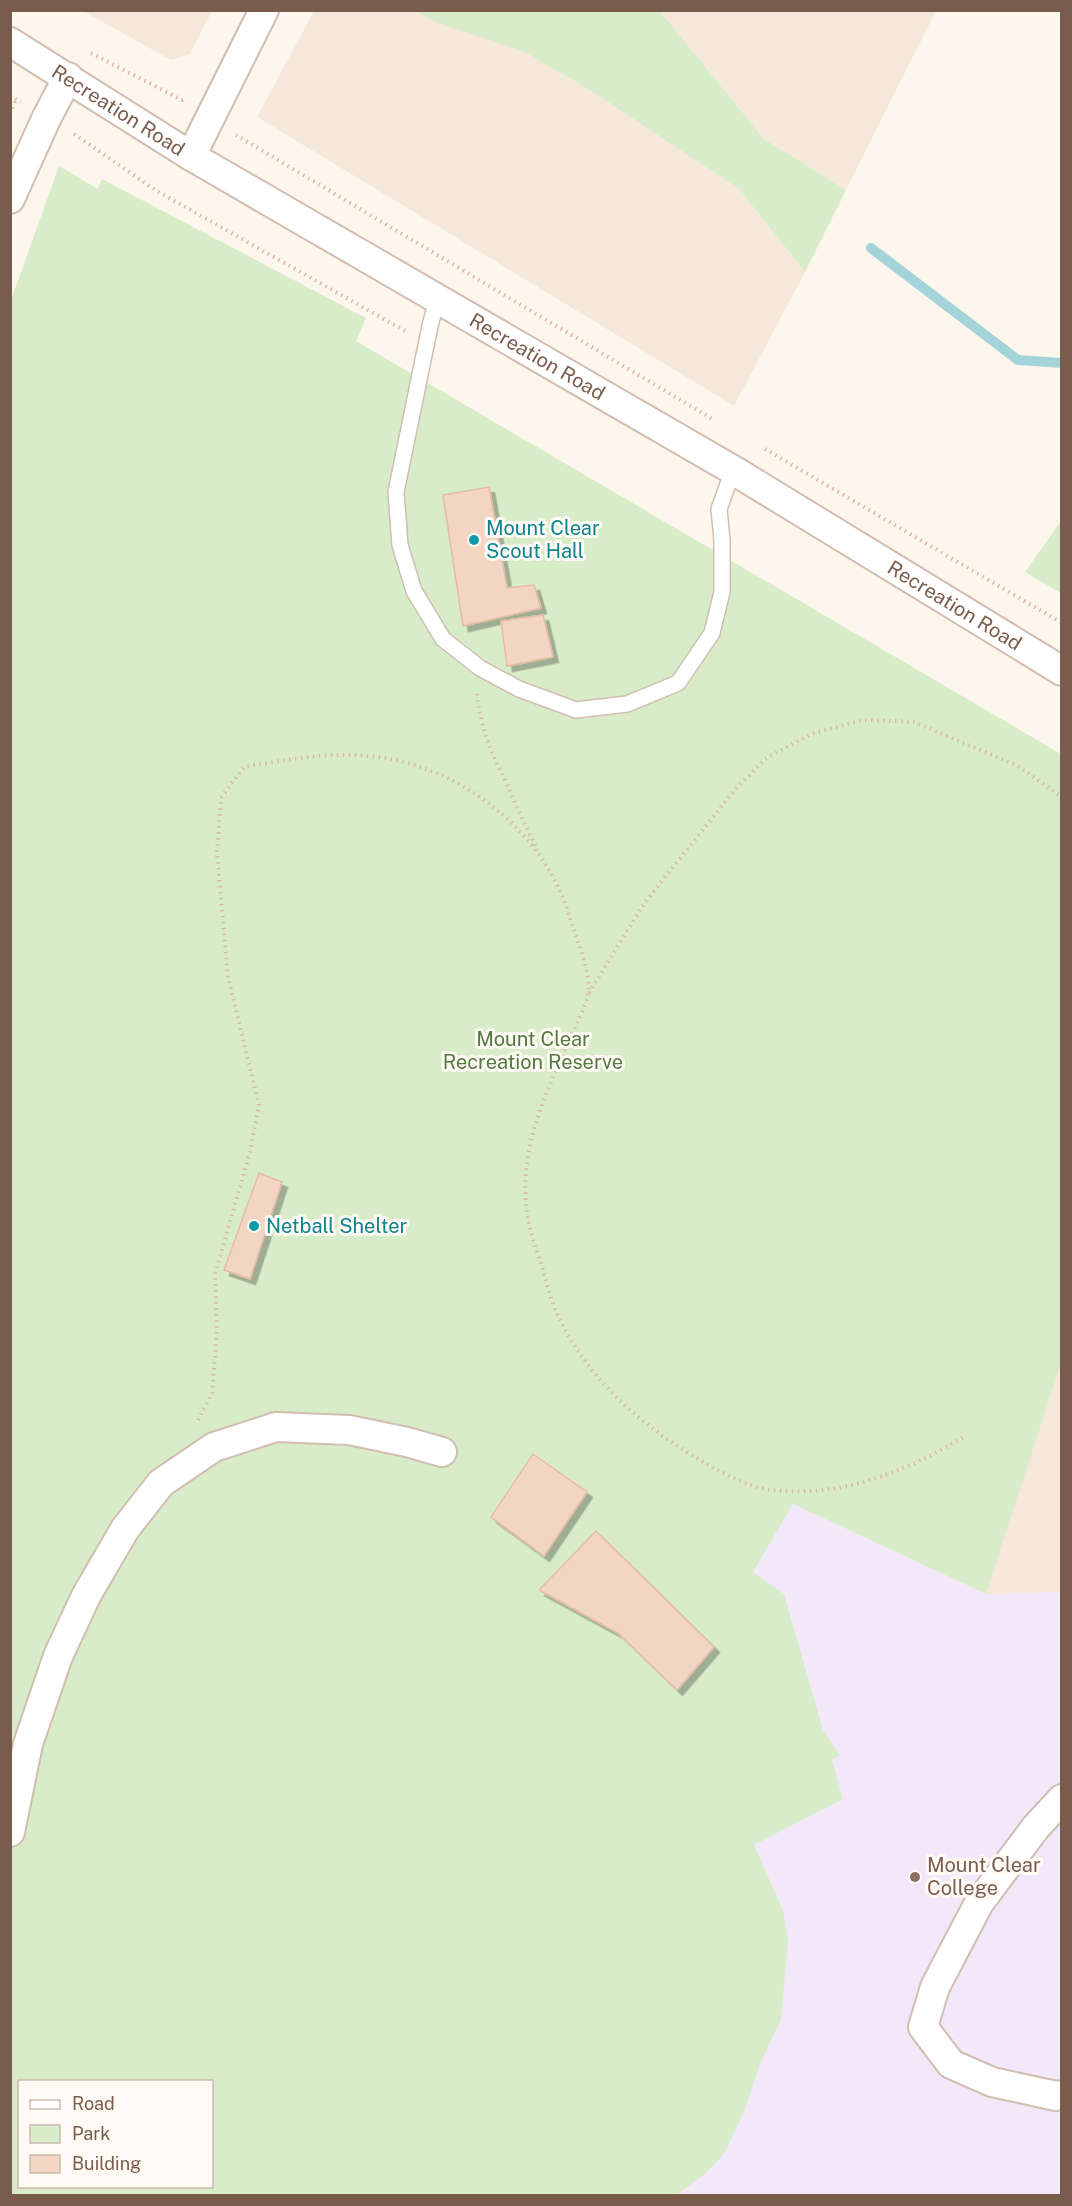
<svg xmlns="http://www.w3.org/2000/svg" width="1072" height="2206" font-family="'Public Sans',sans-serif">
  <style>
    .residential { fill: #f5e8da }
    .education { fill: #f3e8fa }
    .green { fill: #d8ecc9; fill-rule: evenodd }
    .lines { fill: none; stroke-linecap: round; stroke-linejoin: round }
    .stream { stroke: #a5d3da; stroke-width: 10 }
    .building { fill: #f3d5c3; stroke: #e6bba3; stroke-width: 1.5; filter: url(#shadow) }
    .service-casing { stroke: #d1beb0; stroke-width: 18 }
    .minor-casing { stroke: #d1beb0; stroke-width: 32 }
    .path { stroke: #d9b8a5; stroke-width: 4; stroke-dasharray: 1.5 4.5; stroke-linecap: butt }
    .service { stroke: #fff; stroke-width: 15 }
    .minor { stroke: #fff; stroke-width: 28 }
    .culture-dot { fill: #0f9aa8; stroke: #fffaf3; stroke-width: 2 }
    .education-dot { fill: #8d6e63; stroke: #fffaf3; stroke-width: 2 }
    .labels { text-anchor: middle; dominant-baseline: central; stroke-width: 6; stroke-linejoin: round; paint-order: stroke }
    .street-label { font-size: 20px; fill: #7a5c4d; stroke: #fffaf3 }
    .culture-label { font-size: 20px; fill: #0d838f; stroke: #fffaf3; text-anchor: start }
    .park-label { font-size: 20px; fill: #537a41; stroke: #fffaf3 }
    .education-label { font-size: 20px; fill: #785e54; stroke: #fffaf3; text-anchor: start }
  </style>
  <defs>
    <filter id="shadow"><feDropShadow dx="5.5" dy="5.5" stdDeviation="0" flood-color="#0004"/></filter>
  </defs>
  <rect width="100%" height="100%" fill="#fdf6ec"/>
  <path class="residential" d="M83,11H212L190,54L171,60Z
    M314,11H416L432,21L525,52L596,94L739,189L805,272L734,406L257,117Z
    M660,11H936L846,190L764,139Z
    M1061,1360V1592L986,1594Z"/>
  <path class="education" d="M793,1504L986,1594L1061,1592V2195L676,2196L687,2189L760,2064L781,2020L783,1910L754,1845L752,1573Z"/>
  <path class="green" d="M416,11H660L764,139L846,190L805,272L739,189L596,94L525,52L432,21Z
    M59,166L98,189L102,179L366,318L356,341L1061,754L1062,1360L986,1594L793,1504L753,1572L784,1594L823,1730L840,1755L832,1760L843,1799L754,1845L783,1910L788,1939L781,2020L760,2064L744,2112L724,2154L706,2173L676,2196H11L10,303ZM20,2082H212V2186H20Z
    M1061,521V593L1025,572Z"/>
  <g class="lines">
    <path class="stream" d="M871,248L1018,360L1062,363"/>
  </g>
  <path class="building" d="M489,487L507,588L534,585L541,608L463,626L443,495Z
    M543,615L553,657L507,666L501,621Z
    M259,1173L282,1182L250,1279L224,1270Z
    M533,1454L587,1492L544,1556L491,1517Z
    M596,1531L714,1647L677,1690L618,1633L539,1590Z"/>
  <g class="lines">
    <g class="service-casing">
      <path id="service" d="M437,299L430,326L396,492L400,545L414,591L443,639L480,668L519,689L576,710L627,704L678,683L712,633L722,592V540L719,509L733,470"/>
    </g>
    <g class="minor-casing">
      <g id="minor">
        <path id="s1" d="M10,42L191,156L733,470L1062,671"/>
        <path d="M191,156L264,10"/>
        <path d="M10,199L46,119L68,77"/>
        <path d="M1062,1799L1036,1827L979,1903L935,1987L923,2027L951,2064L992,2082L1056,2096L1062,2095"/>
        <path d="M10,1832L28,1744L58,1656L86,1596L125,1529L161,1483L214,1447L276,1427L349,1430L407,1442L442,1452"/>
      </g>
    </g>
    <path class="path" d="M91,53L182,100L186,98
      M10,96L21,102
      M10,114L16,99
      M74,134L157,191L405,331
      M236,135L714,420
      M765,449L1062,623
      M477,694C481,731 490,749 506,782C516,805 526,828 538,850
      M589,993L645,902L733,792L765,759L811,734L862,720L914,722L1018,766L1062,797
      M198,1420L212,1393L217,1332L215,1274L250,1152L259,1105L228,977L217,852L221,798L244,767C284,760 326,752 368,756C458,763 545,831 570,918C576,939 592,973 588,994C585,1010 574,1028 568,1043C543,1100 517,1154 528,1219C530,1233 536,1248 541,1263C546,1281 551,1301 559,1318C590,1380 637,1422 695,1457C715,1469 748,1488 772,1490C842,1498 906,1471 964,1437"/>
    <use href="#service" class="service"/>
    <use href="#minor" class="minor"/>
  </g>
  <g class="culture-dot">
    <circle cx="474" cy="540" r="6"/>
    <circle cx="254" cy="1226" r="6"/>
  </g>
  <circle class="education-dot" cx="915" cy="1877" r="6"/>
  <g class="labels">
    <g class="street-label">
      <text stroke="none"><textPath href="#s1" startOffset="128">Recreation Road</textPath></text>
      <text stroke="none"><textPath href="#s1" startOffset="614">Recreation Road</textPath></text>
      <text stroke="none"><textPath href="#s1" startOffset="1100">Recreation Road</textPath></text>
    </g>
    <g class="culture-label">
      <text x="486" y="528">Mount Clear<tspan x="486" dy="23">Scout Hall</tspan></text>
      <text x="266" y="1226">Netball Shelter</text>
    </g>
    <g class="park-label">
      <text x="533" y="1039">Mount Clear<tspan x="533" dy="23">Recreation Reserve</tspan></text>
    </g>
    <g class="education-label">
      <text x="927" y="1865">Mount Clear<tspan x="927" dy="23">College</tspan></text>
    </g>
  </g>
  <rect width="1072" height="2206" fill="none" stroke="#7a5c4d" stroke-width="24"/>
  <rect x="18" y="2080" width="195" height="108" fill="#fffaf3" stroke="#cabbb1" stroke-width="1.5"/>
  <rect x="30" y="2100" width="30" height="9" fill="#ffffff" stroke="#cabbb1" stroke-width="1.5"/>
  <text x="72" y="2110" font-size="18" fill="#7a5c4d">Road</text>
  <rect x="30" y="2125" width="30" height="18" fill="#d8ecc9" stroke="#cabbb1" stroke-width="1.5"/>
  <text x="72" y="2140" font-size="18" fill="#7a5c4d">Park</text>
  <rect x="30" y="2155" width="30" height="18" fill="#f3d5c3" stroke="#cabbb1" stroke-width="1.5"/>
  <text x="72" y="2170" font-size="18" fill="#7a5c4d">Building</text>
</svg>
